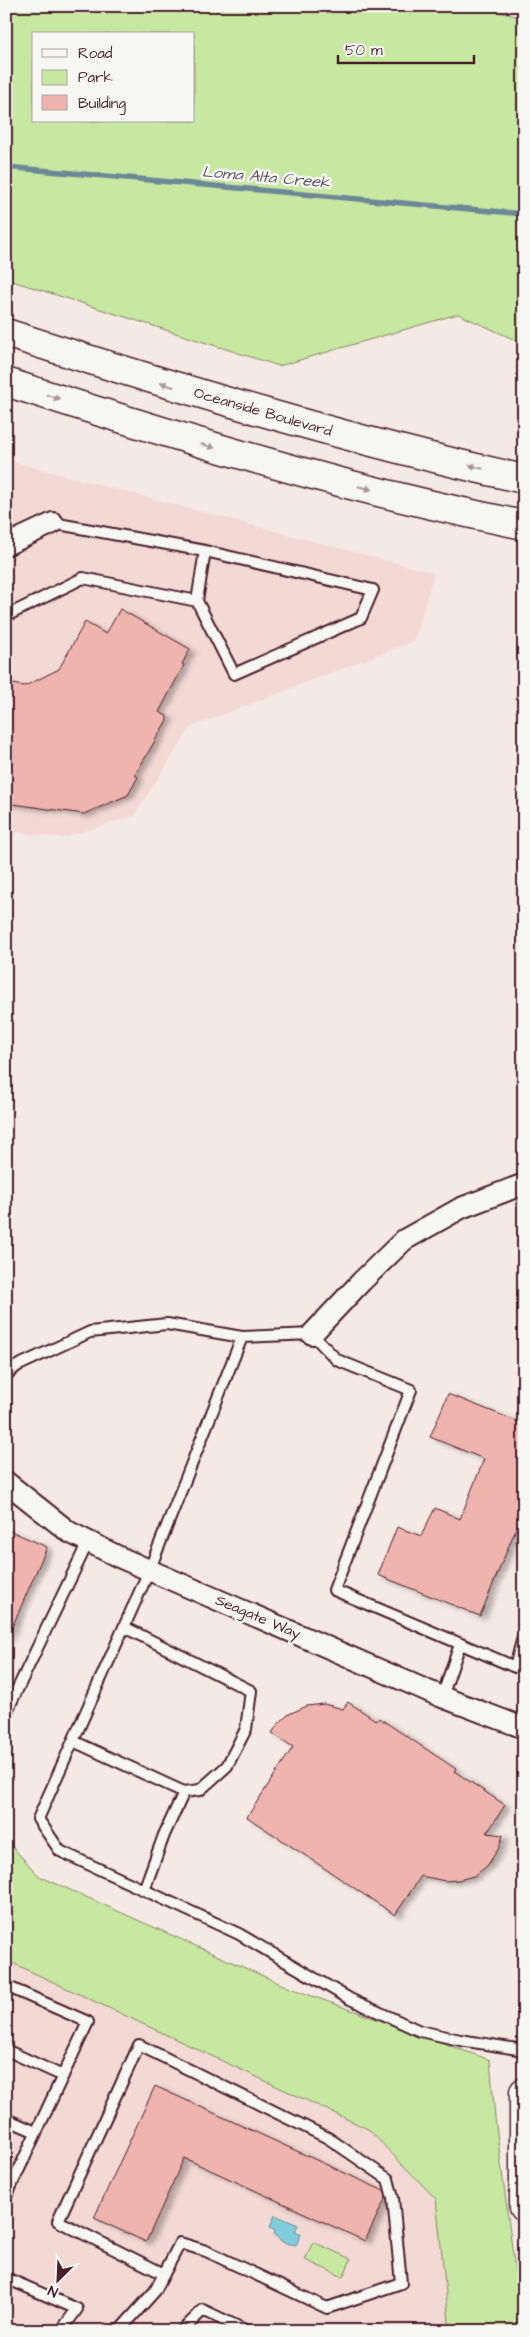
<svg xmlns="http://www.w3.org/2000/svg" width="530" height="2337" font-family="'Architects Daughter',sans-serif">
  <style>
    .built { fill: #f3d9d4 }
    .green { fill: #c7e8a1; stroke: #888466; fill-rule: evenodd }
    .water { fill: #80cedd; stroke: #6a8896 }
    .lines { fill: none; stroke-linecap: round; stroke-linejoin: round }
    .stream { stroke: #6a8896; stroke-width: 5.5 }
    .building { fill: #efb4ae; stroke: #4a1f2b; filter: url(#shadow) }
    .lane-casing { stroke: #4a1f2b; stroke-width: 14 }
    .street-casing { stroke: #4a1f2b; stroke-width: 24 }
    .secondary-casing { stroke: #4a1f2b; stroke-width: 31 }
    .primary-casing { stroke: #4a1f2b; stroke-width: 31 }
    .lane { stroke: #f6f6f2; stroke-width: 10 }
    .street { stroke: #f6f6f2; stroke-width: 20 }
    .secondary { stroke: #f6f6f2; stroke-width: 28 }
    .primary { stroke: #f6f6f2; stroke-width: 28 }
    .oneway { fill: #a99598 }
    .labels { text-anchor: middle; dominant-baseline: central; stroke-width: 5; stroke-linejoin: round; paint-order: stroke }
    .street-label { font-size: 15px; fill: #4a1f2b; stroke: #f6f6f2 }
    .water-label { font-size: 16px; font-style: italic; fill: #5a5460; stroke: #f6f6f2 }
  </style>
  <defs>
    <filter id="shadow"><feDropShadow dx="5.5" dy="3" stdDeviation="2.5" flood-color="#0004"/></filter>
  </defs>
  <rect width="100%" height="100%" fill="#f5e9e4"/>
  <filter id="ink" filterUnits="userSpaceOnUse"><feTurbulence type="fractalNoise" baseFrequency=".02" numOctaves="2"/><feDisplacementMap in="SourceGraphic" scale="10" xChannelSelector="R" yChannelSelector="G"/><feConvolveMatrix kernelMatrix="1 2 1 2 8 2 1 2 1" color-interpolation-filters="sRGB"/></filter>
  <g filter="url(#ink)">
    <path class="built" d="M6,460L434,573L414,641L191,727L134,816L63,838L6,831Z
      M6,1960L368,2129L436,2199L450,2331H6Z"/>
    <path class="green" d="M6,6H474L524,18V344L458,314L279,366L6,279ZM34,34H194V121H34Z
      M6,1840L39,1876L290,1988L490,2060L495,2118L523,2331H450L436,2199L368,2129L6,1960Z
      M313,2242L351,2259L343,2277L305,2260Z"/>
    <path class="water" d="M275,2215L298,2225L295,2231L301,2234L296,2245L284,2243L274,2235L275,2230L270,2227Z"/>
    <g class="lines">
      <path class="stream" d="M6,167L524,214"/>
    </g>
    <path class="building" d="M120,609L190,649L182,664L184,665L159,712L167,716V720L135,775L138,777L128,795L84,814L6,803V683L25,686L59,669L85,622L106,634Z
      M448,1394L524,1424V1509L480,1616L378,1575L397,1527L421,1536L435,1508L460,1519L484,1459L430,1437Z
      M6,1529L47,1547L6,1641Z
      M348,1702L377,1721L379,1718L456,1769L454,1771L505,1805L487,1833L503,1835L499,1848L487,1866L474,1876L458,1880L445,1881L421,1876L395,1915L247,1817L293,1747L272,1733L278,1724L289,1714L307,1706L324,1704L343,1709Z
      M155,2086L384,2191L386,2197L365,2241L184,2158L146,2242L94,2218Z"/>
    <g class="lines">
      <g class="lane-casing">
        <path id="lane" d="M197,601L205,551
          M6,616L83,578L197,601L234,674L361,618L373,590L205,551L53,523
          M242,1337L149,1571L38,1819L60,1851L239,1934L350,1999L420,2031L460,2040L524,2050
          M6,1375L17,1366L90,1332L167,1324L242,1337L312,1334L337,1360L411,1390L334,1590L515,1667L524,1633
          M442,1697L460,1644
          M6,1713L88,1542
          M73,1741L184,1792L200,1790L227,1766L246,1729L251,1691L124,1627
          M144,1890L164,1835L184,1792
          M6,1986L88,2022L6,2197
          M6,2050L63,2076
          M6,2119L36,2132
          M6,2278L77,2309L61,2331
          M119,2331L155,2291L180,2243L206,2251L327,2308L401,2283L393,2198L388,2179L328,2138L139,2045L58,2221L164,2274
          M182,2331L203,2310L247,2331"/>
      </g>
      <g class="street-casing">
        <path id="street" d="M6,545L53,523
          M312,1334L361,1282L404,1240L461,1208L524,1184
          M6,1482L69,1532L119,1557L442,1697L524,1728"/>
      </g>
      <g class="secondary-casing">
        <path id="secondary" d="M524,2092V2207"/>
      </g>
      <g class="primary-casing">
        <path id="primary" d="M6,333C177,388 348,440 524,479
          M6,382C177,437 348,490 524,525"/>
      </g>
      <use href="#lane" class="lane"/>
      <use href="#street" class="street"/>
      <use href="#secondary" class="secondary"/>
      <use href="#primary" class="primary"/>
    </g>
    <defs><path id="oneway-solid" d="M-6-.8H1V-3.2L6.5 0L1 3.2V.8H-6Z" transform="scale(1.25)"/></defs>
    <g class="oneway">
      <use href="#oneway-solid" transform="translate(167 385) rotate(-162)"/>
      <use href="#oneway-solid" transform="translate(53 397) rotate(18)"/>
      <use href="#oneway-solid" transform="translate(208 446) rotate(16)"/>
      <use href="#oneway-solid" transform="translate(476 467) rotate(-166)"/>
      <use href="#oneway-solid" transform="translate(365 488) rotate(13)"/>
    </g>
  </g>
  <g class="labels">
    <g class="street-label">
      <text transform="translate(263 412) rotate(16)">Oceanside Boulevard</text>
      <text transform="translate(258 1617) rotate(23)">Seagate Way</text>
    </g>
    <g class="water-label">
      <text transform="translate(266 177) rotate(5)">Loma Alta Creek</text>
    </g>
  </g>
  <rect width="530" height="2337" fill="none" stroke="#f6f6f2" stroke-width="25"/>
  <rect x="12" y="12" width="505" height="2312" fill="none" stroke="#4a1f2b" stroke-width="2" filter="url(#ink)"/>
  <rect x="32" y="32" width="162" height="90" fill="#f6f6f2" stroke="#b1a0a2"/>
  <rect x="42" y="49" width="25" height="8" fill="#f6f6f2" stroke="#b1a0a2"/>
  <text x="78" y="58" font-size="15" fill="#4a1f2b">Road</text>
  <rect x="42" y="70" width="25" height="15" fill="#c7e8a1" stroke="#b1a0a2"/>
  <text x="78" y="82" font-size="15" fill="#4a1f2b">Park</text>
  <rect x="42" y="95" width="25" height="15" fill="#efb4ae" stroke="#b1a0a2"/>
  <text x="78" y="108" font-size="15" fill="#4a1f2b">Building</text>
  <g transform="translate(58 2280) rotate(204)" stroke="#f6f6f2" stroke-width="4" paint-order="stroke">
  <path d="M0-4L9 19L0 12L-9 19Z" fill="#4a1f2b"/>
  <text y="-8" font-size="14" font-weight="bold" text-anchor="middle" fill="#4a1f2b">N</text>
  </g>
  <path d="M338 55v8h136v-8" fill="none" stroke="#4a1f2b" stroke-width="2.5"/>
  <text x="345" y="55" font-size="15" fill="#4a1f2b" stroke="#f6f6f2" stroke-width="4" paint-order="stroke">50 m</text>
</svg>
